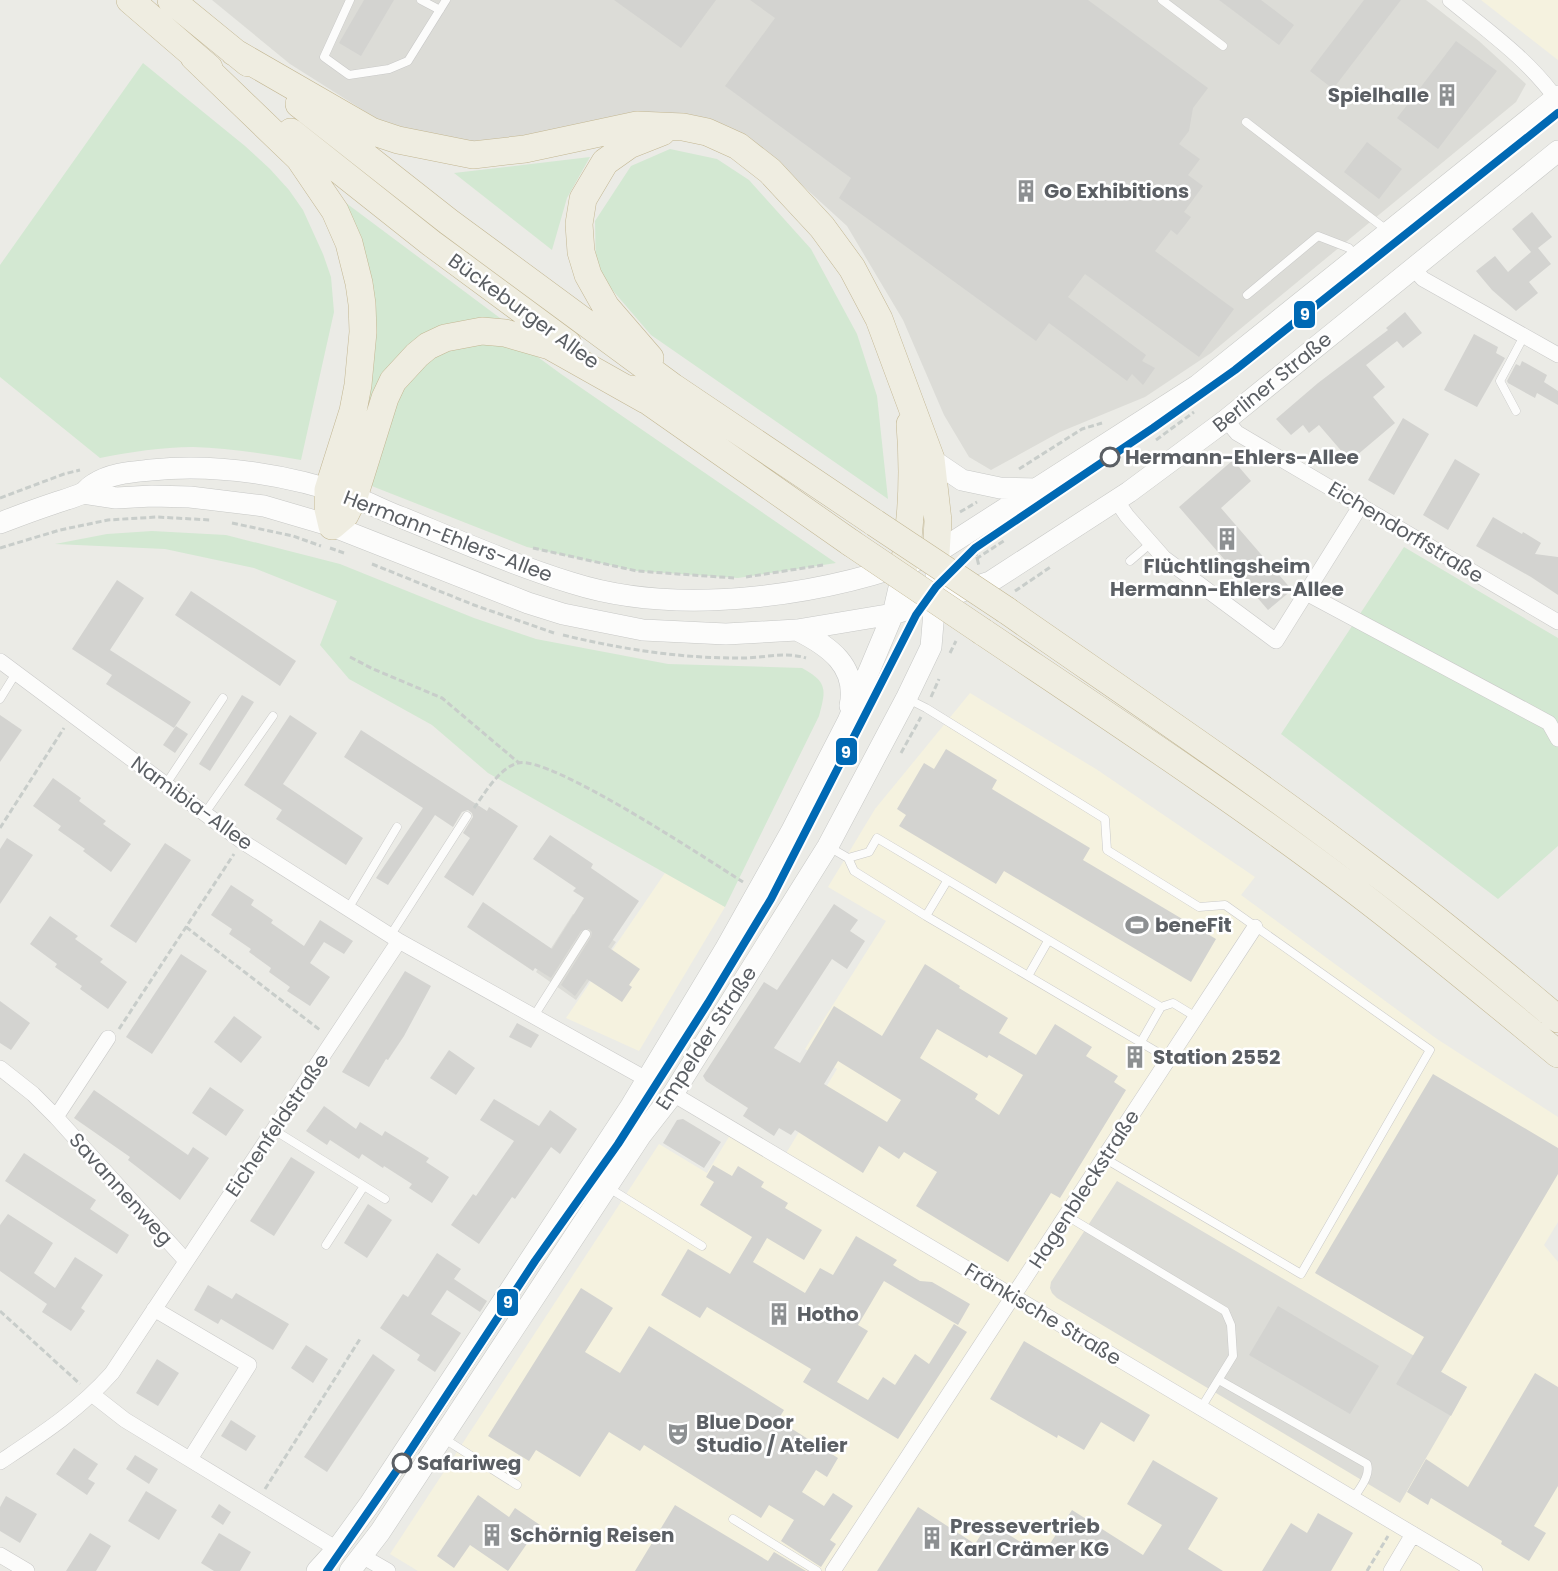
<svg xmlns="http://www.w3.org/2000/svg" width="1558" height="1571" font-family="Poppins,sans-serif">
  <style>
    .commercial { fill: #f5f2df }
    .industrial { fill: #dcdcd7 }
    .green { fill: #d3e8d2 }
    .building { fill: #d3d3d0; fill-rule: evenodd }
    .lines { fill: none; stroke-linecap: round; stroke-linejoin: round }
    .lane-casing { stroke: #c9c9c8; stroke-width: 9 }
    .street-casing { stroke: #c9c9c8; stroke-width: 16 }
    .secondary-casing { stroke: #c7c8c6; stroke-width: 22 }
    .highway-casing { stroke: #c3b793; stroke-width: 28 }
    .path { stroke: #c8cdca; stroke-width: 3; stroke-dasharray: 6 3; stroke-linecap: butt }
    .lane { stroke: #fcfcfb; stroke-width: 8 }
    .street { stroke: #fcfcfb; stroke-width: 15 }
    .secondary { stroke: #fcfcfb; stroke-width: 21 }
    .highway { stroke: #efede1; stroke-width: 27 }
    .highway-bridge-casing { stroke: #c3b793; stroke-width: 28; stroke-linecap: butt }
    .highway-bridge { stroke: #efede1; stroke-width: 27 }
    .tram-1-casing { stroke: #fff; stroke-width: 12 }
    .tram-1 { stroke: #0069b4; stroke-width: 8 }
    .stop-dot { fill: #fff; stroke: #5b5f64; stroke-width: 3 }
    .labels { text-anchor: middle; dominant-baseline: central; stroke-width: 5; stroke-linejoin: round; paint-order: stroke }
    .poi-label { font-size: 20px; font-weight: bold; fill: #5b5f64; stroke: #fff; text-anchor: start }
    .street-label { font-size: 20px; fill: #5b5f64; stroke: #fff }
    .stop-label { font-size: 20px; font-weight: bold; fill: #5b5f64; stroke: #fff; text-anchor: start }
    .line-badge { stroke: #fff; stroke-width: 2 }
    .badge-label { font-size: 16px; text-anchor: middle; font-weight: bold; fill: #fff }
  </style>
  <rect width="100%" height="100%" fill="#ebebe6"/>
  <path class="commercial" d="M1481,0H1558V60Z
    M970,693L1096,769L1255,877L1241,895L1437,1039L1558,1117V1222L1544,1245L1558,1262V1571H418L390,1554L659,1144L707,1173L735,1127L785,1155L837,1069L805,1049L886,921L828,887L875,809Z
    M665,873L725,907L639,1051L566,1018Z"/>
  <path class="industrial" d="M212,0H1426L1479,41L1526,84L1516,102L1211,353L1145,397L1060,432L991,470L969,457L944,415L903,320L847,226L755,142L695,116L477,144L385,124L290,64Z
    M573,914L616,942L576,1000L536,972Z
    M1117,1181L1467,1387L1400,1503L1057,1298L1052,1293L1050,1288L1051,1282Z"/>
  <path class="green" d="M143,63L245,146L270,169L289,190L303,210L323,254L331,277L334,312L301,460C265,454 229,448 193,447C162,447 130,452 100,458L0,377V265Z
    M670,149L717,159L749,180L811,249L857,334L877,396L888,499L651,335L596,271L595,221L631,166Z
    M590,157L567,198L552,250L454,173Z
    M342,200L504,321L439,330L351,477L368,390Z
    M505,333L561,374L836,563L738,578L637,571L527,547L359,481L417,355Z
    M152,531L226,535L340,564L474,618L536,639L668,664L802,668C828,682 826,690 819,716L725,907L488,773L432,725L349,679L320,645L337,601L254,568L165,549L55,544L107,534Z
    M1404,547L1558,638V846L1498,899L1281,734Z"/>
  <path class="building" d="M364,0H394L361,56L339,43Z
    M614,0H716L681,48Z
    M750,0H1088L1208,88L1193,108L1189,131L1179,144L1200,159L1188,175L1203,186L1184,212L1191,217L1185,225L1177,235L1171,230L1155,251L1234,309L1199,357L1085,274L1068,297L1146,355L1142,361L1155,368L1143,385L1132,374L1127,381L1049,323L1036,341L839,198L851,178L725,86L775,18Z
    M1219,0H1261L1294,25L1279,45Z
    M1364,0H1401L1333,89L1310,71Z
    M1456,41L1497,71L1438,149L1397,118Z
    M1367,142L1402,169L1379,199L1344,172Z
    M1532,212L1552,237L1538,248L1551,264L1529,282L1538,293L1516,311L1492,290L1476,271L1495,256L1508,272L1531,252L1512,229Z
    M1405,312L1422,333L1403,348L1397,341L1366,365L1385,387L1373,397L1395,423L1350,461L1319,425L1309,433L1303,425L1291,435L1276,419L1318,383L1388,330L1386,328Z
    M1474,334L1498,347L1496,353L1505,358L1477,407L1444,390Z
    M1522,361L1547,375L1544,382L1558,391V405L1537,393L1535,398L1508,383L1507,381L1516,364L1520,366Z
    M1403,418L1429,434L1394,495L1368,480Z
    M1455,459L1480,474L1448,530L1423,515Z
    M1233,460L1251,481L1221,508L1292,590L1268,610L1179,507Z
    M1493,517L1522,534L1523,532L1541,543L1535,554L1558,557V595L1531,577L1476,546Z
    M117,580L144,598L110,650L191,702L174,728L106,684L112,675L72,649Z
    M191,591L296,661L280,686L175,615Z
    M242,695L254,702L210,771L199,764Z
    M0,715L22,730L0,762Z
    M290,715L317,733L283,784L363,838L346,865L276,819L282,810L244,785Z
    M176,726L188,734L175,753L163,745Z
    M361,730L487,811L489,807L518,826L473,896L444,877L470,838L463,833L473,817L472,813L468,810L462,812L453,827L435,815L388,885L376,878L423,808L344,757Z
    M946,749L997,780L992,789L1090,848L1083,860L1216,939L1191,982L1004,871L996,884L899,826L906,815L897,809L924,763L934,769Z
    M53,778L81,798L79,801L106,821L103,824L131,844L111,872L83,851L85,849L58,830L61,826L33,806Z
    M550,835L593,864L591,868L639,901L608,947L640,969L629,985L632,987L622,1002L587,979L575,996L561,985L591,937L592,932L589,929L581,931L551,978L535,968L533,971L467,927L483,902L552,949L584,898L573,891L576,888L533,859Z
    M7,838L33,855L0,904V849Z
    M165,843L191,860L136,943L110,926Z
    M231,885L254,900L251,905L273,920L271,923L304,946L320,920L353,941L344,954L324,942L310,963L330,977L310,1006L287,991L290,987L269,972L271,968L249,952L251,949L229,934L232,929L211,915Z
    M834,904L858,920L850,931L865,941L847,969L832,959L774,1048L800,1063L834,1006L882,1036L925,964L960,986L959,988L1008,1018L999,1033L1036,1055L1055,1024L1092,1047L1086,1056L1118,1076L1114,1082L1126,1090L1060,1198L1051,1193L1008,1262L916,1206L937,1172L904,1152L899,1159L879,1146L863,1173L795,1130L791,1135L779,1128L774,1136L743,1116L748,1108L706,1081L703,1076L764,982L777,990ZM937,1029L987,1058L989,1055L1023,1075L999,1115L975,1099L978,1094L920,1058ZM838,1061L901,1100L887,1122L824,1084Z
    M50,916L78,936L75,939L103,959L100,962L127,982L108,1009L80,989L82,986L55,967L57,964L30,944Z
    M181,954L207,971L152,1054L126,1037Z
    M405,971L431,986L404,1036L388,1060L386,1059L369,1087L342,1072Z
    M0,1001L30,1023L11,1050L0,1043Z
    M234,1016L262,1037L241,1063L214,1042Z
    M517,1023L539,1035L531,1048L509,1037Z
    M449,1050L475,1068L456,1095L430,1078Z
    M1433,1074L1558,1148V1174L1441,1372L1467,1387L1451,1416L1396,1384L1424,1337L1315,1273Z
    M210,1087L244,1110L226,1136L192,1113Z
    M94,1090L188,1155L193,1147L209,1158L180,1200L128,1160L130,1157L74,1118Z
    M494,1099L539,1126L550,1110L577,1129L560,1154L551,1147L515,1199L512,1197L479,1244L451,1225L473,1194L476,1196L514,1141L480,1120Z
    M324,1106L356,1129L360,1122L382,1136L385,1131L429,1158L426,1162L449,1177L432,1203L409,1188L412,1184L384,1166L383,1168L362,1154L359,1159L330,1140L327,1145L306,1131Z
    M683,1119L721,1142L704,1168L663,1143L677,1120Z
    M24,1153L96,1200L90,1209L129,1235L117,1254L5,1181Z
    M291,1157L315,1172L274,1236L250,1221Z
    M713,1165L732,1176L738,1166L764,1182L761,1187L788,1203L785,1208L822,1230L804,1260L767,1238L753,1262L805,1293L820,1268L833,1275L856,1236L897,1260L893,1265L920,1281L932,1282L970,1304L958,1325L884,1281L858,1325L868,1331L837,1382L868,1400L883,1377L895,1385L915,1354L929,1364L954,1324L967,1332L898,1439L803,1382L811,1369L707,1307L700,1318L661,1295L688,1249L730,1274L752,1237L700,1205L714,1182L706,1177Z
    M368,1204L392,1220L367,1258L344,1243Z
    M8,1214L53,1243L34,1273L55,1288L75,1257L103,1275L81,1308L85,1311L71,1331L42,1312L47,1304L0,1271V1225Z
    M437,1253L461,1269L454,1279L487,1301L480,1312L447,1290L431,1314L461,1333L435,1372L417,1360L420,1355L380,1328L403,1294L408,1297Z
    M208,1285L232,1299L236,1293L289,1324L273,1350L221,1319L218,1324L194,1310Z
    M581,1288L613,1308L585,1352L620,1373L649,1326L784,1410L778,1420L838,1458L827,1477L816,1470L802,1492L824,1506L833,1493L853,1506L830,1540L836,1544L821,1567L781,1541L794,1520L769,1505L761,1518L644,1445L640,1451L609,1432L580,1477L536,1450L529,1461L488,1436Z
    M1278,1306L1379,1366L1350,1414L1249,1355Z
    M1024,1341L1150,1415L1134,1442L1101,1422L1084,1450L1058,1435L1057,1438L990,1399Z
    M306,1345L328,1359L313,1383L291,1368Z
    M373,1354L395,1370L327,1472L304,1457Z
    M157,1359L179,1373L158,1406L136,1393Z
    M1535,1373L1558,1387V1486L1534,1526L1546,1533L1529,1561L1501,1544L1502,1541L1431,1498L1428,1505L1407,1492L1426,1459L1468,1487Z
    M231,1420L256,1436L246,1451L221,1436Z
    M74,1448L98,1464L88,1479L95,1483L87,1495L56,1474Z
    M135,1455L158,1469L149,1484L126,1469Z
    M1153,1460L1218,1498L1188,1549L1223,1571H877L918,1507L975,1544L989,1522L1042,1556L1072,1510L1143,1555L1162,1525L1127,1504Z
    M146,1491L177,1510L159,1540L128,1521Z
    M478,1495L509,1517L515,1508L540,1525L508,1571L470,1545L454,1568L437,1556Z
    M6,1496L37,1514L20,1543L0,1531V1507Z
    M219,1504L231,1512L223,1525L211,1517Z
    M675,1505L768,1561L774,1552L806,1571H635Z
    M1318,1513L1353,1533L1331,1571H1262L1291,1523L1307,1533Z
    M90,1533L111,1546L96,1571H66Z
    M219,1533L251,1552L240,1571H214L201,1563Z"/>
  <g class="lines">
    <g class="lane-casing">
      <path id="lane" d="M350,0L324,57L349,75L389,69L408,61L446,0
        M421,0L440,10
        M1162,0L1223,46
        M1246,122L1388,231
        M1247,295L1318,236L1349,248L1356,257
        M1516,411L1500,381L1524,336
        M1130,561L1151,543
        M0,699L16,673
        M908,699L926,708L1105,819L1107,850L1199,907L1225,905L1430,1050L1301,1274L1104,1158
        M166,784L223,698
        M205,813L273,716
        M829,847L848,858L854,871L926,916L1169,1059
        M848,858L869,852L877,838L1161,1007
        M348,909L397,827
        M926,916L947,881
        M390,936L467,816
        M1028,976L1048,941
        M534,1016L586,934
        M1141,1042L1161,1007L1173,1003L1196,1017
        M274,1130L385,1199
        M609,1188L702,1246
        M1067,1216L1225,1311L1231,1325L1233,1356L1201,1408
        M326,1245L364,1186
        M1219,1380L1367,1464C1371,1476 1359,1489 1353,1499
        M443,1438L517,1485
        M733,1519L817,1571"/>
    </g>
    <g class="street-casing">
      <path id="street" d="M1450,0C1489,32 1528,59 1558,101
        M1412,267L1423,279L1558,355
        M1226,420L1237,433L1558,622
        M1116,500L1127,516L1164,558L1276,641L1361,505
        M1306,593L1549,723L1558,739
        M0,661L243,842L399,941L648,1080
        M0,1068L33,1094L56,1117L186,1261
        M673,1094L1475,1571
        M56,1117L108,1038
        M154,1309L249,1365L190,1459
        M93,1395L125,1420L337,1549
        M0,1462C42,1434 78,1411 112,1373L399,941
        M0,1555L27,1571
        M362,1556L388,1571
        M833,1571L1255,927
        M1391,1571L1413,1534"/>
    </g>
    <g class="secondary-casing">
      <path id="secondary" d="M931,459L962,480L1000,488L1037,489
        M83,493L116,498L152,496L190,497L264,506L332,526L528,603L563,614L643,630L726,634L797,630L893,614L990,582L1129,492L1226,420L1558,151
        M0,523C18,516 37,509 55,503C64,500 75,497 83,493C87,490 90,486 94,484C111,473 132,472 151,470C218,463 290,475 353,497C370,503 386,512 403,518C459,541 514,565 572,583C682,618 831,595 936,553L1198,385L1558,96
        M797,630C829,646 858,666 850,706
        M317,1571L337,1549L369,1505L631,1106L726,948L791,832L848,721L893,614L904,566
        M350,1571L380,1532L641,1135L673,1094L828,846L906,699L931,647L936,587V553"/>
    </g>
    <g class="highway-casing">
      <path id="highway" d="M130,0L209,68
        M171,0L248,63
        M234,52L371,131L398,140L473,155L525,149L637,125L683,127L707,132L738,146L770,171L822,227L852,268L879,319L931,459L938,521L936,553
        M194,57L299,158L335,211L349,243L359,283L362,304L363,332L358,385L353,411L328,490V509L332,526L345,515L354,497L385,398L393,381L417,355L428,346L445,338L482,331L505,333L550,346L646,400
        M299,104L449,222L673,387L875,523
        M291,132L431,243L568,344
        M650,358L606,307L588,275L581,252L579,224L583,199L605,162L629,145L662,132
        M631,389L851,543
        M904,566C912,519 914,472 910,424
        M1006,610C1128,695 1252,778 1370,868C1434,916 1496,967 1558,1019
        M983,632C1108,716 1233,798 1353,889C1423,942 1490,998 1558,1054"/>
    </g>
    <path class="path" d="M1156,440L1194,412
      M1019,469L1082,429L1102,423
      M0,498L64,474L80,470
      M960,512L977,502
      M232,523L293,536L321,546
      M0,548L60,530L108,520L157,517L210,520
      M330,548L344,553
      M533,548L637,571L734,578
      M975,550L979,566
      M976,559L1005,540
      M372,564L474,605L554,633
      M746,577L823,565
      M1015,591L1052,566
      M563,635C621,649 678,658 737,658C760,659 784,651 806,658
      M950,653L956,641
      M350,657L373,669L442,698L519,763
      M931,697L939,679
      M901,753L921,717
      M474,808C485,793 499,768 518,763C550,755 708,860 743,882
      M0,828L64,728
      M186,927L320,1030
      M119,1029L234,854
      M0,1311L80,1384
      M265,1489L360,1339
      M1367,1571L1388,1536"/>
    <use href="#lane" class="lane"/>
    <use href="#street" class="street"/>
    <use href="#secondary" class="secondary"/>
    <use href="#highway" class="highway"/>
    <g class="highway-bridge-casing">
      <path id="highway-bridge" d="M875,523L1006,610
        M851,543L983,632"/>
    </g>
    <use href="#highway-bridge" class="highway-bridge"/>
    <g class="tram-1-casing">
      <path id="tram-1" d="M327,1571L402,1463L535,1261L618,1144L708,1003L771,899L916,615L936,587L975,548L1153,428L1235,370L1558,113"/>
    </g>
    <use href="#tram-1" class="tram-1"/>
  </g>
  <defs>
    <g id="building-bare" transform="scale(1.8)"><path d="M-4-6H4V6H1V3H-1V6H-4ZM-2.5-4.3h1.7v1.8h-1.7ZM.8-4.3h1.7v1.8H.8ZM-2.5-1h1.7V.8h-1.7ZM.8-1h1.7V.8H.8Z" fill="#8d9092" stroke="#fff" stroke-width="2.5" paint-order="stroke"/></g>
    <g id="stadium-bare" transform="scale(1.8)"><path d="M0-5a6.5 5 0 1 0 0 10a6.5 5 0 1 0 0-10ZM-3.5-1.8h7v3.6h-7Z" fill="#8d9092" stroke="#fff" stroke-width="2.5" paint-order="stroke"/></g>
    <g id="theatre-bare" transform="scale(1.8)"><path d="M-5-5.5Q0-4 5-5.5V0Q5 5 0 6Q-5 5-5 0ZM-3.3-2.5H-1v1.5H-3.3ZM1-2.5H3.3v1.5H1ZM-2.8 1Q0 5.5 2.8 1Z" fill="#8d9092" stroke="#fff" stroke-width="2.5" paint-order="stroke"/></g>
  </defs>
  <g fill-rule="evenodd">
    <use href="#building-bare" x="1447" y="95"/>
    <use href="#building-bare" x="1026" y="191"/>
    <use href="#building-bare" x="1227" y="539"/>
    <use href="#stadium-bare" x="1137" y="925"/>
    <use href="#building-bare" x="1135" y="1057"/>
    <use href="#building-bare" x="779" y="1314"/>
    <use href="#theatre-bare" x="678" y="1434"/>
    <use href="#building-bare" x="492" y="1535"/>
    <use href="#building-bare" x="932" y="1538"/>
  </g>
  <g class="stop-dot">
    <circle cx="1110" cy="457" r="9"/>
    <circle cx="402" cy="1463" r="9"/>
  </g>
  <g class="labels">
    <g class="poi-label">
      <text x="1429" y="95" text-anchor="end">Spielhalle</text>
      <text x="1044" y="191">Go Exhibitions</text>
      <text x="1227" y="566" text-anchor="middle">Flüchtlingsheim<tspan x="1227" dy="23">Hermann-Ehlers-Allee</tspan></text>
      <text x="1155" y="925">beneFit</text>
      <text x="1153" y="1057">Station 2552</text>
      <text x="797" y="1314">Hotho</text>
      <text x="696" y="1422">Blue Door<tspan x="696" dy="23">Studio / Atelier</tspan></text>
      <text x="950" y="1526">Pressevertrieb<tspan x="950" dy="23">Karl Crämer KG</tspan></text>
      <text x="510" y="1535">Schörnig Reisen</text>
    </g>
    <g class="street-label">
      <text transform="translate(524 311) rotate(36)">Bückeburger Allee</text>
      <text transform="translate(1272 382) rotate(-39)">Berliner Straße</text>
      <text transform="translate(1406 532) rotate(31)">Eichendorffstraße</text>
      <text transform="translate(448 536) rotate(21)">Hermann-Ehlers-Allee</text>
      <text transform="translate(192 803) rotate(36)">Namibia-Allee</text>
      <text transform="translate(706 1038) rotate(-57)">Empelder Straße</text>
      <text transform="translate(277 1125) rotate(-56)">Eichenfeldstraße</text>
      <text transform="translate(121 1189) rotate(48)">Savannenweg</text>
      <text transform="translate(1084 1189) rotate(-57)">Hagenbleckstraße</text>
      <text transform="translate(1043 1314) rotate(31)">Fränkische Straße</text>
    </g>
    <g class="stop-label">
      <text x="1125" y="457">Hermann-Ehlers-Allee</text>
      <text x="417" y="1463">Safariweg</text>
    </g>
  </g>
  <g class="line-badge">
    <rect x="1293" y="300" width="23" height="29" rx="6" fill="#0069b4"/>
    <rect x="835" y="737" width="23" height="29" rx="6" fill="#0069b4"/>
    <rect x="496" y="1288" width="23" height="29" rx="6" fill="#0069b4"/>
  </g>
  <g class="badge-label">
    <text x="1305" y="320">9</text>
    <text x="846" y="758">9</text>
    <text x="508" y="1308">9</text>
  </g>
</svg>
